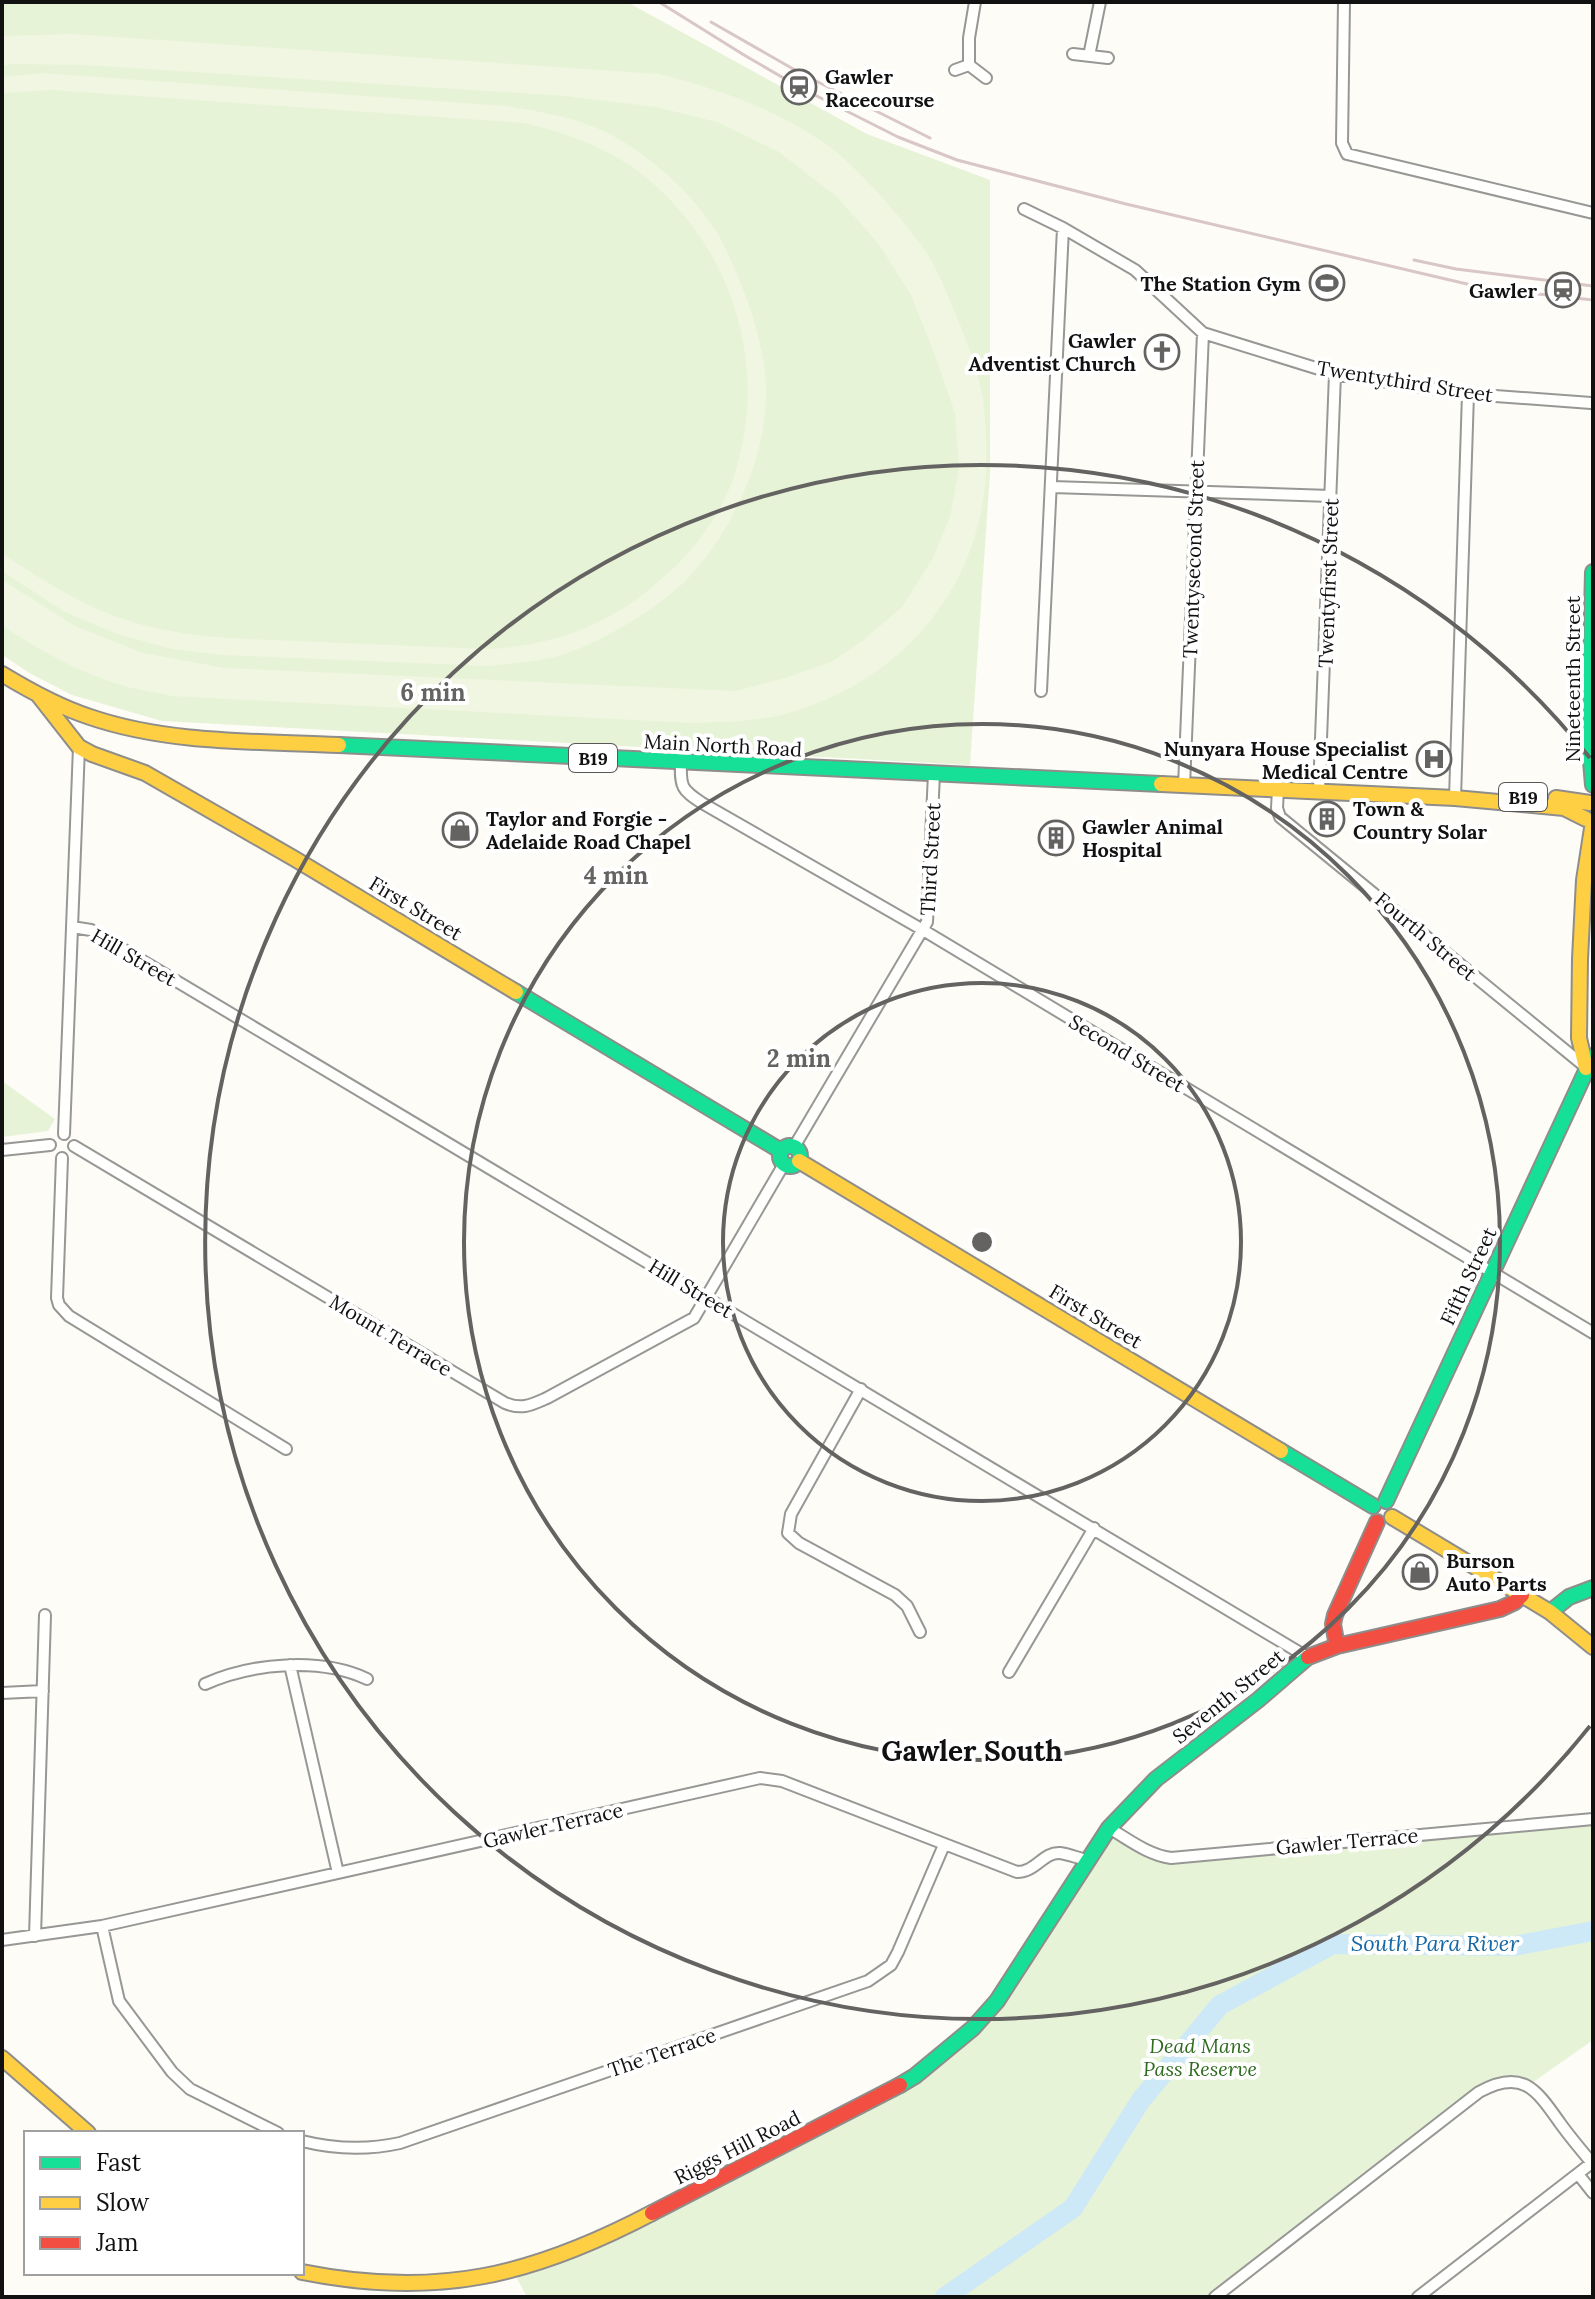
<svg xmlns="http://www.w3.org/2000/svg" width="1595" height="2299" font-family="Lora,serif">
  <style>
    .green { fill: #e7f3d7 }
    .pitch { fill: #f0f6e1 }
    .lines { fill: none; stroke-linecap: round; stroke-linejoin: round }
    .river { stroke: #cde8f7; stroke-width: 20 }
    .street-casing { stroke: #979795; stroke-width: 14 }
    .fast-casing { stroke: #8e8d8b; stroke-width: 18 }
    .slow-casing { stroke: #8e8d8b; stroke-width: 18 }
    .jam-casing { stroke: #8e8d8b; stroke-width: 18 }
    .street { stroke: #fffffe; stroke-width: 10 }
    .fast { stroke: #16e098; stroke-width: 14 }
    .slow { stroke: #ffcf43; stroke-width: 14 }
    .jam { stroke: #f24e42; stroke-width: 14 }
    .rail { stroke: #d9c6c7; stroke-width: 3 }
    .ring { fill: none; stroke: #646362; stroke-width: 4 }
    .labels { text-anchor: middle; dominant-baseline: central; stroke-width: 8; stroke-linejoin: round; paint-order: stroke }
    .shield { fill: #fff; stroke: #585858; stroke-width: 2 }
    .shield-label { font-size: 18px; font-weight: bold; fill: #111 }
    .poi-label { font-size: 20px; font-weight: bold; fill: #111; stroke: #fff; text-anchor: start }
    .street-label { font-size: 20px; fill: #111; stroke: #fff }
    .park-label { font-size: 20px; font-style: italic; fill: #2f6b1f; stroke: #fff }
    .water-label { font-size: 22px; font-style: italic; fill: #1768a6; stroke: #fff }
    .district-label { font-size: 28px; font-weight: bold; fill: #111; stroke: #fff }
    .centre { fill: #646362; stroke: #fff; stroke-width: 4 }
    .ring-label { font-size: 24px; text-anchor: middle; font-weight: bold; fill: #646362; stroke: #fff; stroke-width: 8; stroke-linejoin: round; paint-order: stroke }
  </style>
  <rect width="100%" height="100%" fill="#fdfcf7"/>
  <path class="green" d="M2,2H627L867,134L990,180V473L970,765L162,721L72,695L31,674L2,655Z
    M2,1081L55,1119L48,1131L2,1137Z
    M1593,1819V2040L1529,2085H1491L1215,2297H527L513,2271L551,2259L888,2093L973,2029L1109,1828L1160,1856Z"/>
  <path class="pitch" d="M72,34L659,74C719,89 779,110 830,147C860,170 911,227 931,260C941,277 948,297 956,315C967,342 977,367 982,395C985,409 985,424 986,438C994,573 911,681 781,715C752,722 720,722 691,723L171,696C155,692 137,690 121,685C79,672 38,650 2,625V580L75,626L143,653L225,668L735,691L786,678L833,661L865,639L902,607L933,558L950,517L959,469L955,413L935,355L911,295L878,243L836,196L779,152L717,122L656,107L566,96L85,65L11,64L2,66V36Z
    M42,73L506,106C543,112 584,119 617,138C651,157 693,195 714,228C724,243 731,261 738,277C750,305 759,334 764,365C775,438 739,523 690,576C663,605 610,637 573,651C547,661 517,663 489,666L223,655L172,649L117,634L65,612L2,571V553C46,583 90,611 143,625C192,638 244,639 295,641C359,644 422,646 485,649C547,647 605,627 652,587C684,562 710,531 727,494C736,475 740,455 744,435C761,334 718,230 635,169C601,145 563,132 524,123L52,90L2,93V77Z"/>
  <g class="lines">
    <path class="river" d="M945,2297L1073,2208L1141,2100L1220,2005L1333,1944L1514,1946L1593,1931"/>
    <g class="street-casing">
      <path id="street" d="M975,2L969,38V65L986,78
        M1344,2L1342,143L1347,154L1593,213
        M1073,54L1108,58
        M1089,56L1100,2
        M955,70L969,65
        M1024,209L1063,228L1135,270L1203,333L1335,374L1468,394L1591,403
        M1052,487L1331,496
        M1041,691L1063,228
        M681,763C680,787 682,790 702,803L923,930L1593,1333
        M1184,786L1203,333
        M1278,789L1277,808L1280,817L1593,1073
        M1319,791L1335,374
        M1455,798L1468,394
        M72,927L91,930L1307,1657
        M64,1134L79,747
        M74,1146L505,1403C522,1410 531,1405 547,1398L694,1318L784,1164
        M794,1147L927,922L934,774
        M2,1150L50,1145
        M62,1158L57,1298L59,1305L69,1316L286,1449
        M861,1389L791,1514L788,1533L799,1543L895,1595L907,1606L920,1632
        M290,1665L338,1873
        M1009,1672L1094,1528
        M205,1684C252,1663 320,1657 367,1679
        M2,1693L43,1691
        M1109,1828C1128,1839 1148,1855 1171,1858L1593,1819
        M102,1926L119,2001L172,2072L190,2089L278,2133
        M35,1936L45,1615
        M2,1940L102,1926L760,1778L782,1781L1017,1872C1036,1872 1043,1852 1060,1853C1068,1854 1078,1858 1087,1860
        M302,2141C334,2149 368,2150 400,2143L868,1981L891,1965L898,1952L944,1845
        M1578,2174L1593,2193
        M1215,2297L1479,2092C1522,2068 1536,2089 1560,2123C1570,2137 1581,2150 1592,2163
        M1418,2297L1593,2162"/>
    </g>
    <g class="fast-casing">
      <path id="fast" d="M1593,572L1589,737L1593,785
        M339,745L1161,784
        M516,992L781,1151
        M780 1156a10 10 0 1 1 20 0a10 10 0 1 1-20 0Z
        M1281,1451L1373,1506
        M1386,1501L1593,1056
        M1550,1612L1569,1597L1593,1588
        M900,2085L915,2076L973,2028L997,2001L1109,1828L1156,1779L1258,1700L1308,1657"/>
    </g>
    <g class="slow-casing">
      <path id="slow" d="M2,674C30,691 59,707 90,717C169,744 256,741 339,745
        M39,696L79,747L92,754L145,773L295,859L516,992
        M1161,784L1455,798L1564,808L1586,819
        M1556,798L1590,803
        M1586,1068L1579,1038L1580,959L1584,880L1592,828
        M799,1161L1281,1451
        M1392,1517L1550,1612L1593,1647
        M2,2058L88,2133
        M302,2272C437,2299 532,2276 652,2213"/>
    </g>
    <g class="jam-casing">
      <path id="jam" d="M1337,1646L1333,1624L1335,1615L1377,1522
        M1308,1657L1337,1646L1500,1609L1515,1602L1522,1595
        M652,2213L900,2085"/>
    </g>
    <use href="#street" class="street"/>
    <use href="#fast" class="fast"/>
    <use href="#slow" class="slow"/>
    <use href="#jam" class="jam"/>
    <path class="rail" d="M659,2L744,55L799,87L898,137L957,160L1126,204L1484,288L1593,300
      M711,22L802,74L930,138
      M1414,260L1456,269L1593,286"/>
  </g>
  <g class="ring">
    <circle cx="982" cy="1242" r="259"/>
    <circle cx="982" cy="1242" r="518"/>
    <path d="M1590 1726A777 777 0 1 1 1590 758"/>
  </g>
  <defs>
    <g id="station-ring" transform="scale(1.8)"><circle r="9.5" fill="#fff" stroke="#646362" stroke-width="1.5"/><path d="M-3-6H3Q5-6 5-4V2Q5 4 3 4L4.5 6H3L1.5 4h-3L-3 6H-4.5L-3 4Q-5 4-5 2V-4Q-5-6-3-6ZM-3.5-4v3h7v-3ZM-3.5 1v1.5H-2V1ZM2 1v1.5H3.5V1Z" fill="#646362"/></g>
    <g id="stadium-ring" transform="scale(1.8)"><circle r="9.5" fill="#fff" stroke="#646362" stroke-width="1.5"/><path d="M0-5a6.5 5 0 1 0 0 10a6.5 5 0 1 0 0-10ZM-3.5-1.8h7v3.6h-7Z" fill="#646362"/></g>
    <g id="church-ring" transform="scale(1.8)"><circle r="9.5" fill="#fff" stroke="#646362" stroke-width="1.5"/><path d="M-1.2-6h2.4v3.5h3.3v2.4h-3.3V6h-2.4V-.1h-3.3v-2.4h3.3Z" fill="#646362"/></g>
    <g id="hospital-ring" transform="scale(1.8)"><circle r="9.5" fill="#fff" stroke="#646362" stroke-width="1.5"/><path d="M-5-5h3v3.5h4V-5h3V5h-3V1.5h-4V5h-3Z" fill="#646362"/></g>
    <g id="building-ring" transform="scale(1.8)"><circle r="9.5" fill="#fff" stroke="#646362" stroke-width="1.5"/><path d="M-4-6H4V6H1V3H-1V6H-4ZM-2.5-4.3h1.7v1.8h-1.7ZM.8-4.3h1.7v1.8H.8ZM-2.5-1h1.7V.8h-1.7ZM.8-1h1.7V.8H.8Z" fill="#646362"/></g>
    <g id="shop-ring" transform="scale(1.8)"><circle r="9.5" fill="#fff" stroke="#646362" stroke-width="1.5"/><path d="M-5-2.5h2.3a2.7 3.5 0 0 1 5.4 0H5L5.5 6h-11ZM-1.5-2.5h3a1.5 2.3 0 0 0-3 0Z" fill="#646362"/></g>
  </defs>
  <g fill-rule="evenodd">
    <use href="#station-ring" x="799" y="87"/>
    <use href="#stadium-ring" x="1327" y="283"/>
    <use href="#station-ring" x="1563" y="290"/>
    <use href="#church-ring" x="1162" y="352"/>
    <use href="#hospital-ring" x="1434" y="759"/>
    <use href="#building-ring" x="1327" y="819"/>
    <use href="#shop-ring" x="460" y="830"/>
    <use href="#building-ring" x="1056" y="838"/>
    <use href="#shop-ring" x="1420" y="1572"/>
  </g>
  <g class="labels">
    <g class="shield">
      <rect x="569" y="744" width="48" height="28" rx="6"/>
      <rect x="1499" y="783" width="48" height="28" rx="6"/>
    </g>
    <g class="shield-label">
      <text x="593" y="758">B19</text>
      <text x="1523" y="797">B19</text>
    </g>
    <g class="poi-label">
      <text x="825" y="76">Gawler<tspan x="825" dy="23">Racecourse</tspan></text>
      <text x="1301" y="283" text-anchor="end">The Station Gym</text>
      <text x="1537" y="290" text-anchor="end">Gawler</text>
      <text x="1136" y="340" text-anchor="end">Gawler<tspan x="1136" dy="23">Adventist Church</tspan></text>
      <text x="1408" y="748" text-anchor="end">Nunyara House Specialist<tspan x="1408" dy="23">Medical Centre</tspan></text>
      <text x="1353" y="808">Town &amp;<tspan x="1353" dy="23">Country Solar</tspan></text>
      <text x="486" y="818">Taylor and Forgie -<tspan x="486" dy="23">Adelaide Road Chapel</tspan></text>
      <text x="1082" y="826">Gawler Animal<tspan x="1082" dy="23">Hospital</tspan></text>
      <text x="1446" y="1560">Burson<tspan x="1446" dy="23">Auto Parts</tspan></text>
    </g>
    <g class="street-label">
      <text transform="translate(1405 381) rotate(9)">Twentythird Street</text>
      <text transform="translate(1193 559) rotate(-88)">Twentysecond Street</text>
      <text transform="translate(1328 583) rotate(-88)">Twentyfirst Street</text>
      <text transform="translate(1572 679) rotate(-90)">Nineteenth Street</text>
      <text transform="translate(723 745) rotate(3)">Main North Road</text>
      <text transform="translate(930 859) rotate(-87)">Third Street</text>
      <text transform="translate(416 908) rotate(31)">First Street</text>
      <text transform="translate(1426 936) rotate(40)">Fourth Street</text>
      <text transform="translate(134 957) rotate(30)">Hill Street</text>
      <text transform="translate(1127 1053) rotate(31)">Second Street</text>
      <text transform="translate(1468 1276) rotate(-65)">Fifth Street</text>
      <text transform="translate(691 1288) rotate(31)">Hill Street</text>
      <text transform="translate(1096 1316) rotate(31)">First Street</text>
      <text transform="translate(391 1335) rotate(31)">Mount Terrace</text>
      <text transform="translate(1228 1696) rotate(-39)">Seventh Street</text>
      <text transform="translate(553 1825) rotate(-13)">Gawler Terrace</text>
      <text transform="translate(1347 1841) rotate(-5)">Gawler Terrace</text>
      <text transform="translate(662 2052) rotate(-19)">The Terrace</text>
      <text transform="translate(737 2147) rotate(-27)">Riggs Hill Road</text>
    </g>
    <g class="park-label">
      <text x="1200" y="2045">Dead Mans<tspan x="1200" dy="23">Pass Reserve</tspan></text>
    </g>
    <g class="water-label">
      <text x="1435" y="1943">South Para River</text>
    </g>
    <g class="district-label">
      <text x="972" y="1751">Gawler South</text>
    </g>
  </g>
  <circle cx="982" cy="1242" r="12" class="centre"/>
  <g class="ring-label">
    <text x="433" y="701">6 min</text>
    <text x="616" y="884">4 min</text>
    <text x="799" y="1067">2 min</text>
  </g>
  <rect width="1595" height="2299" fill="none" stroke="#111111" stroke-width="8"/>
  <rect x="24" y="2131" width="280" height="144" fill="#ffffff" stroke="#a0a0a0" stroke-width="2"/>
  <rect x="40" y="2157" width="40" height="12" fill="#16e098" stroke="#a0a0a0" stroke-width="2"/>
  <text x="96" y="2171" font-size="24" fill="#111111">Fast</text>
  <rect x="40" y="2197" width="40" height="12" fill="#ffcf43" stroke="#a0a0a0" stroke-width="2"/>
  <text x="96" y="2211" font-size="24" fill="#111111">Slow</text>
  <rect x="40" y="2237" width="40" height="12" fill="#f24e42" stroke="#a0a0a0" stroke-width="2"/>
  <text x="96" y="2251" font-size="24" fill="#111111">Jam</text>
</svg>
